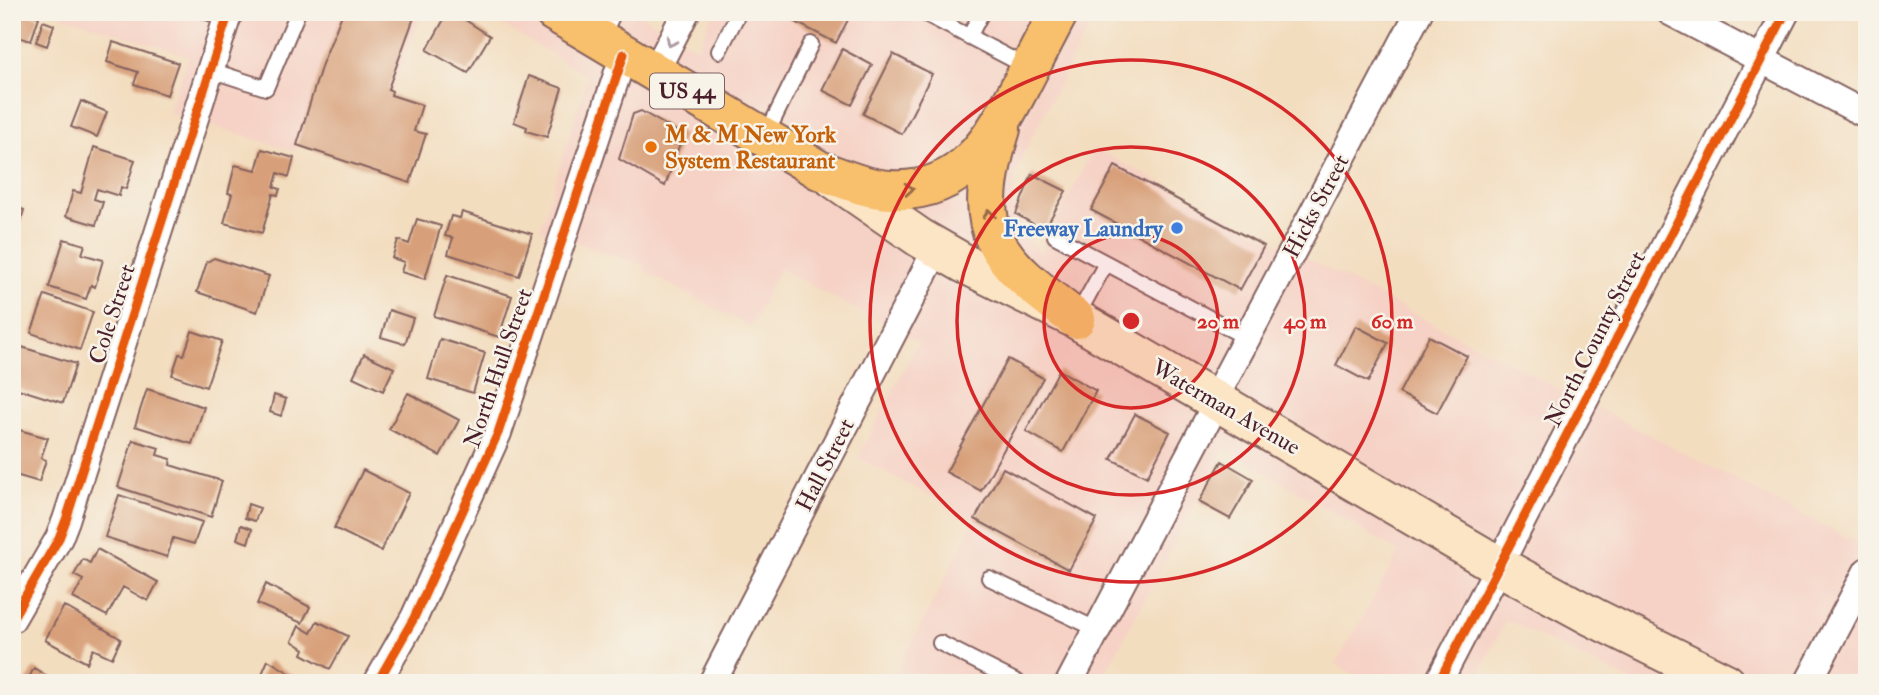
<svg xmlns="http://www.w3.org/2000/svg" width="1879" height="695" font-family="'IM FELL Double Pica',serif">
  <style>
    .built { fill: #f6d1c5 }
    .building { fill: #d8a07a }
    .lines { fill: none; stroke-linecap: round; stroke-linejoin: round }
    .service-casing { stroke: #85625f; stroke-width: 18 }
    .minor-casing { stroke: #85625f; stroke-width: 30 }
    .secondary-casing { stroke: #85625f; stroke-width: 42 }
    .trunk-casing { stroke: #85625f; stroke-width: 42 }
    .service { stroke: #fff; stroke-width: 14 }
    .minor { stroke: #fff; stroke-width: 26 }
    .secondary { stroke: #fce5c4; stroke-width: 38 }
    .trunk { stroke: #f8bf6c; stroke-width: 38 }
    .cycleway-casing { stroke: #f7f3e8; stroke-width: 13 }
    .cycleway { stroke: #e8590c; stroke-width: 9 }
    .oneway { stroke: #ae9aa0 }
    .oneway2 { stroke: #986748 }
    .ring { fill: none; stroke: #d62828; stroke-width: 3.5 }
    .food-dot { fill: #e8710a; stroke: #f7f3e8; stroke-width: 2.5 }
    .shop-dot { fill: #3f7fe0; stroke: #f7f3e8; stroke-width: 2.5 }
    .labels { text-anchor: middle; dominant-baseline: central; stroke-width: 5; stroke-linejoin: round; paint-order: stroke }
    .shield { fill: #f7f3e8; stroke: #7e5f64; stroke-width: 2 }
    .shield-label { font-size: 21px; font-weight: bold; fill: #4a1f2b }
    .food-label { font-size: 23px; font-weight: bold; fill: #c56008; stroke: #f7f3e8; text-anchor: start }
    .street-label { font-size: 23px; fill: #4a1f2b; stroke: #f7f3e8 }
    .shop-label { font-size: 23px; font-weight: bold; fill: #366cbe; stroke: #f7f3e8; text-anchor: end }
    .centre { fill: #d62828; stroke: #f7f3e8; stroke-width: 3.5 }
    .ring-label { font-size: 21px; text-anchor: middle; font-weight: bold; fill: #d62828; stroke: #f7f3e8; stroke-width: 5; stroke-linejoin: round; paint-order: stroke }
  </style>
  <rect width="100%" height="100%" fill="#f7f3e8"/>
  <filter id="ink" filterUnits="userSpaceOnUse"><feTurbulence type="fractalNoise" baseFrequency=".0143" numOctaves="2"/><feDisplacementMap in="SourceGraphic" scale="14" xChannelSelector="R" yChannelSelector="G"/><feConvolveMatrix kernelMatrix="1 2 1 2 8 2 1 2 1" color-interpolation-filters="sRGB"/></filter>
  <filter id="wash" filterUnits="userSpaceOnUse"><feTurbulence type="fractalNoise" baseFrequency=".00686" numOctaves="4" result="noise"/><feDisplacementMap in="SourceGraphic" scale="28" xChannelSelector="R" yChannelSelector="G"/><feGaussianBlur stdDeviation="1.57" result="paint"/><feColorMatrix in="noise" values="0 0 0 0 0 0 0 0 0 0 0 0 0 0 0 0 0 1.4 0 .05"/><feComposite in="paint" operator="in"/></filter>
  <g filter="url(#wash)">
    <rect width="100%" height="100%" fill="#f3ddbf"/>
    <path class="built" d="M51,12H423L392,91L367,168L297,145L295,151L168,113L188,56Z
      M472,12H635L697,48L714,12H1097L1023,154L1015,177L1013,206L1017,219L1023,235L1040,253L1094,148L1867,548V683H1634L1506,620L1474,683H1368L1336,664L1399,552L1225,448L1100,683H891L975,520L858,458L918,342L779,269L751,327L644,271L645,266L540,230L588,76L506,27Z"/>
    <g id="blocks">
      <path class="building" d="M12,12H26L39,17L31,41L12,35Z
        M343,12H416L388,89L392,91L391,95L422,105L414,131L426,134L410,183L297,145L322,64Z
        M448,12H453L490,36L468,73L427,50Z
        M786,12H852L836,43L784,16Z
        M43,21L54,25L47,46L36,42Z
        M113,42L178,63L167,95L134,84L138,72L107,62Z
        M842,49L872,65L852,105L822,90Z
        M893,54L932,74L902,134L863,114Z
        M529,76L562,88L547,137L526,131L527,127L514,122Z
        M81,101L107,112L97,137L71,127Z
        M641,111L683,135L665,186L619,159L633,114Z
        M94,147L135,160L126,189L121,187L119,196L97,189L94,199L103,202L96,225L66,216L73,191L81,193Z
        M262,149L294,158L289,177L278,173L274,187L280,189L278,195L273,194L262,233L224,223L232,194L228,193L235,165L256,170Z
        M1115,166L1264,246L1240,290L1091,210Z
        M1032,174L1066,191L1044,230L1016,214Z
        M12,206L24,210L13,247H12Z
        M462,212L532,234L519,276L448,254L453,238L445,236L451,216L460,218Z
        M417,219L441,226L425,279L401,272L404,262L392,258L398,240L409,244Z
        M64,239L85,245L82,254L103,260L95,287L91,285L86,299L49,287Z
        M214,258L269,276L257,312L197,292L207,262Z
        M447,275L512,296L499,337L434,316Z
        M45,295L93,312L80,350L31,333Z
        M389,310L413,318L405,344L381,337Z
        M1356,326L1388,343L1368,382L1336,365Z
        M192,331L222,341L206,387L172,375L179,354L184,355Z
        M1429,336L1467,356L1437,413L1399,393Z
        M440,339L485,353L473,393L428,379Z
        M12,344L76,364L63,403L12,387Z
        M364,354L394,368L383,391L353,377Z
        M1008,359L1043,378L981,491L946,472Z
        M1059,370L1096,391L1063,452L1026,431Z
        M147,389L204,407L192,444L135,426Z
        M408,393L459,420L440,456L389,429Z
        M274,395L286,399L281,416L270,412Z
        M1135,414L1170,432L1147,477L1111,459Z
        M12,428L48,438L41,458L46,460L39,482L12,474Z
        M133,440L159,448L157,455L171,459L170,465L222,481L211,517L118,487Z
        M1222,461L1253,479L1230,519L1199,502Z
        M1003,468L1097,519L1069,570L975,519Z
        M363,470L409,493L381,551L334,528Z
        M119,495L202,522L194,544L173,538L167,557L105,537Z
        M248,504L260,508L255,521L245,518Z
        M241,525L252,529L248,543L237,539Z
        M97,549L158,582L148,601L123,587L107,616L73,598L83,580L74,575L83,559L90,563Z
        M266,584L310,607L302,623L257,604Z
        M64,606L121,639L112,658L93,649L87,663L45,640Z
        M317,621L348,636L330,669L302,654L304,649L292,641L299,626L311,633Z
        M268,660L306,683H258Z
        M34,668L59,683H26Z"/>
    </g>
  </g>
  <g filter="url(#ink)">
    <use href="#blocks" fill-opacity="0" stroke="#85625f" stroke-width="2"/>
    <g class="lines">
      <g class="service-casing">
        <path id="service" d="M207,12L227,19
          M922,12L1029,68
          M969,37L982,12
          M601,39L614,12
          M719,51L739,12
          M210,70L266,88L298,12
          M765,137L811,44
          M1055,236L1106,263
          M1076,318L1106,263L1247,338
          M989,578L1096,629
          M940,643L1019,683"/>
      </g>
      <g class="minor-casing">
        <path id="minor" d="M1670,12L1867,115
          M655,72L686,12
          M1214,400L1419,12
          M12,619L59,538L66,520L229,12
          M377,683L414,618L498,433L624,54
          M712,683L937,248
          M1069,683L1217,402
          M1438,683L1786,12
          M1808,683L1867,571"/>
      </g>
      <g class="secondary-casing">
        <path id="secondary" d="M833,178L920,238L965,264L1076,319L1499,566L1593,617L1726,683"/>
      </g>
      <g class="trunk-casing">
        <path id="trunk" d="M554,12L819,170C842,178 866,189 891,190C963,194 993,139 1022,83C1034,60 1046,36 1059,12
          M1001,129C968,235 994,257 1076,319"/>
      </g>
      <use href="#service" class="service"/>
      <use href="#minor" class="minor"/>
      <use href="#secondary" class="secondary"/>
      <use href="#trunk" class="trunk"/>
      <g class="cycleway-casing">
        <path id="cycleway" d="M12,619L59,538L66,520L229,12
          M377,683L414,618L498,433L624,54
          M1438,683L1786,12"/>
      </g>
      <use href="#cycleway" class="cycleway"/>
    </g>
    <defs><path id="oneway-chevron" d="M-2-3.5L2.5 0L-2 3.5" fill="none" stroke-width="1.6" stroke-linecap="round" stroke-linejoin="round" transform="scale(1.75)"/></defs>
    <use class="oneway" href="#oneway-chevron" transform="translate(671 42) rotate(118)"/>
    <g class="oneway2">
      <use href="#oneway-chevron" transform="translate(909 189) rotate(-4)"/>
      <use href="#oneway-chevron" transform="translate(989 214) rotate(-96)"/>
    </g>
  </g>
  <circle cx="1131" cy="321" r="87" fill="#d62828" fill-opacity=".12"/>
  <g class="ring">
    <circle cx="1131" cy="321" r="87"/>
    <circle cx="1131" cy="321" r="174"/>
    <circle cx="1131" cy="321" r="261"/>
  </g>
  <circle class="food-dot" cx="651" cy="147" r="7"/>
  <circle class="shop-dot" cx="1177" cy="228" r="7"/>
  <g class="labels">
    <rect class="shield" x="650" y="73.5" width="74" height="35" rx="5"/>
    <g class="shield-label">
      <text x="687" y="91">US 44</text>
    </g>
    <g class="food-label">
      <text x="665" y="134">M &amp; M New York<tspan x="665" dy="26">System Restaurant</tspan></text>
    </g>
    <g class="street-label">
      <text transform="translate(1316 206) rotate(-62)">Hicks Street</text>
      <text transform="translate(112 314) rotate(-72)">Cole Street</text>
      <text transform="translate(1595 339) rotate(-63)">North County Street</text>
      <text transform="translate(498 368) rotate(-71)">North Hull Street</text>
      <text transform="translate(1226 407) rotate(30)">Waterman Avenue</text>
      <text transform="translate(825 465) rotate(-63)">Hall Street</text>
    </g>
    <g class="shop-label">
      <text x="1163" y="228">Freeway Laundry</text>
    </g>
  </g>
  <circle cx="1131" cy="321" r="10" class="centre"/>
  <g class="ring-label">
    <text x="1218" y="328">20 m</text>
    <text x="1305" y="328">40 m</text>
    <text x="1392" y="328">60 m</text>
  </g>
  <rect width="1879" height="695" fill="none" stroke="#f7f3e8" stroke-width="42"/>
</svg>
